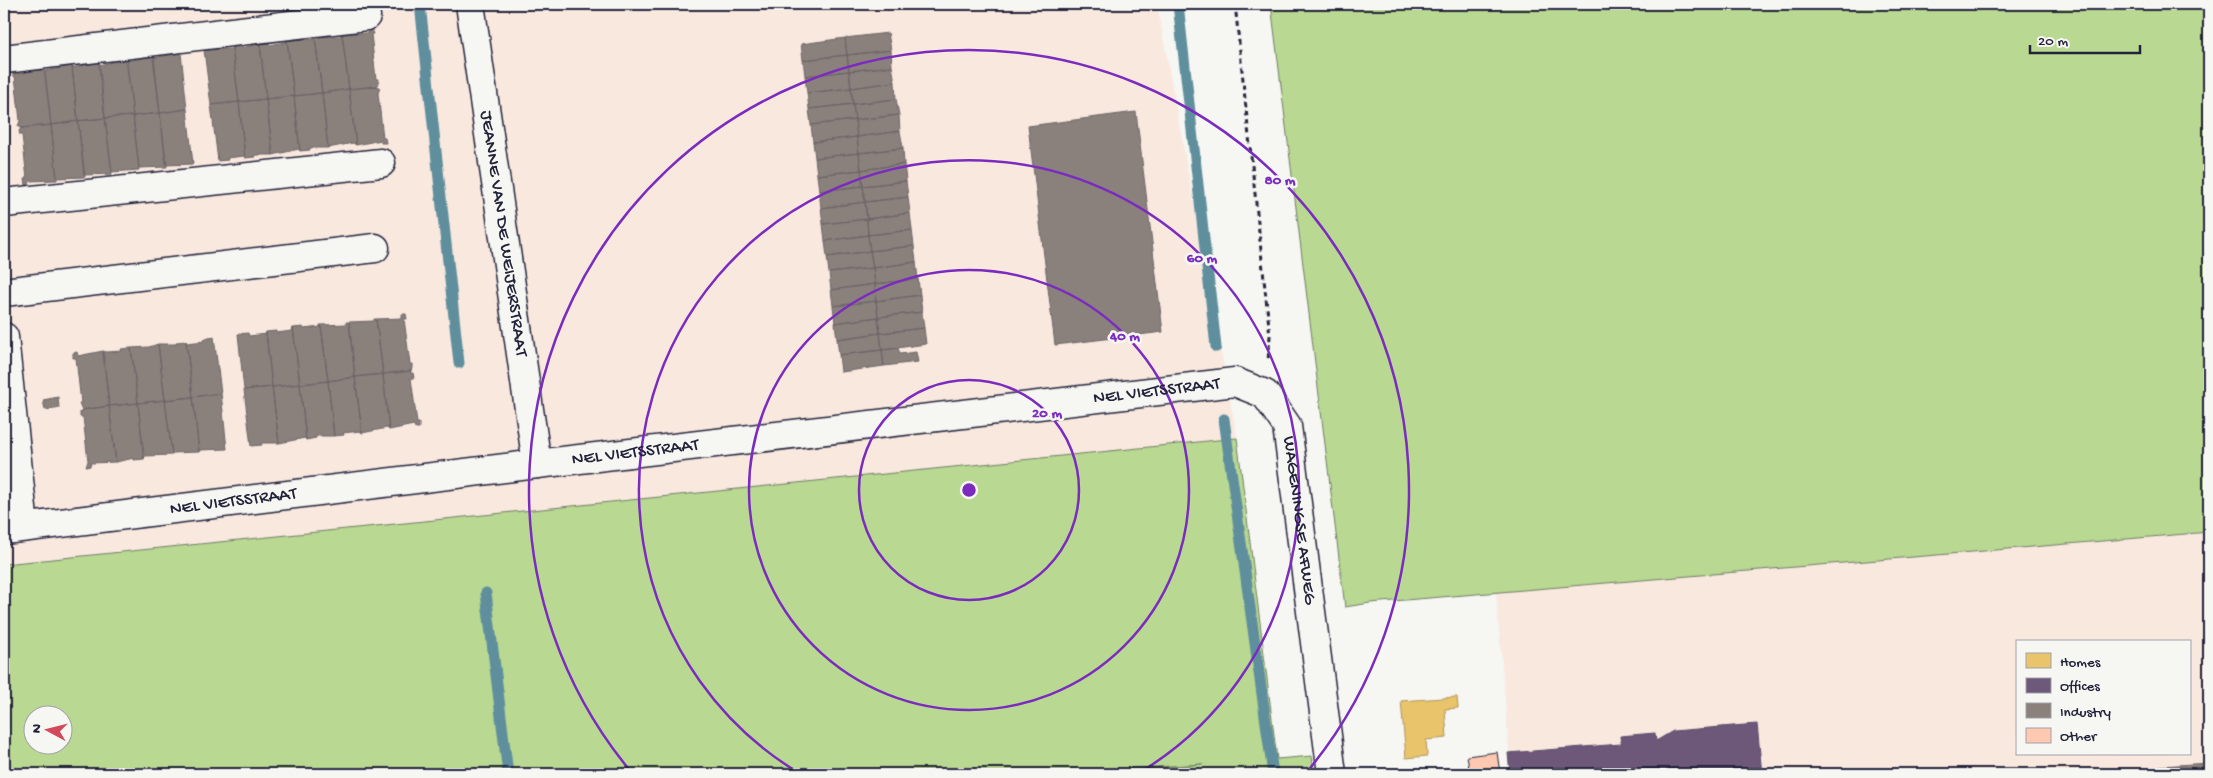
<svg xmlns="http://www.w3.org/2000/svg" width="2213" height="778" font-family="'Gochi Hand',sans-serif">
  <style>
    .built { fill: #f9e8de; fill-rule: evenodd }
    .green { fill: #b9d891; stroke: #6e7d66; fill-rule: evenodd }
    .homes { fill: #e9c46a; stroke: #ad935c }
    .offices { fill: #6d597a; stroke: #564867 }
    .industry { fill: #8a817c; stroke: #6b6468 }
    .lines { fill: none; stroke-linecap: round; stroke-linejoin: round }
    .stream { stroke: #5f8f9d; stroke-width: 11 }
    .building { fill: #ffc8b1; stroke: #22223b }
    .minor-casing { stroke: #22223b; stroke-width: 31 }
    .path { stroke: #22223b; stroke-width: 3; stroke-dasharray: 5 4; stroke-linecap: butt }
    .minor { stroke: #f6f6f2; stroke-width: 28 }
    .ring { fill: none; stroke: #7b2cbf; stroke-width: 2.5 }
    .labels { text-anchor: middle; dominant-baseline: central; stroke-width: 5; stroke-linejoin: round; paint-order: stroke }
    .street-label { font-size: 18px; fill: #22223b; stroke: #f6f6f2 }
    .centre { fill: #7b2cbf; stroke: #f6f6f2; stroke-width: 2.5 }
    .ring-label { font-size: 15px; text-anchor: middle; font-weight: bold; fill: #7b2cbf; stroke: #f6f6f2; stroke-width: 5; stroke-linejoin: round; paint-order: stroke }
  </style>
  <rect width="100%" height="100%" fill="#f6f6f2"/>
  <filter id="ink" filterUnits="userSpaceOnUse"><feTurbulence type="fractalNoise" baseFrequency=".02" numOctaves="2"/><feDisplacementMap in="SourceGraphic" scale="10" xChannelSelector="R" yChannelSelector="G"/><feConvolveMatrix kernelMatrix="1 2 1 2 8 2 1 2 1" color-interpolation-filters="sRGB"/></filter>
  <g filter="url(#ink)">
    <path class="built" d="M4,4H1157L1237,438L4,564Z
      M2209,532V774H1511L1496,592ZM2017,642H2189V754H2017Z"/>
    <path class="green" d="M1271,4H2209V532L1370,603L1345,607Z
      M1237,438L1277,759L1312,756L1314,774H1074L1203,764L1043,774H4V564ZM32,716H62V746H32Z"/>
    <path class="homes" d="M1457,697L1458,708L1445,709L1447,738L1426,740L1427,756L1406,758L1401,701Z"/>
    <path class="offices" d="M1757,724L1762,774H1510L1508,753L1621,744L1620,736L1655,733L1656,741L1673,731Z"/>
    <path class="industry" d="M373,29V34H371L376,79H378L379,83L377,86L349,89L342,34L368,33V30Z
      M888,33L891,50L847,55L845,38Z
      M341,34H342L349,89L322,93L315,37L341,36Z
      M313,37H315L322,93L294,96L287,40L313,39Z
      M845,38L847,55L803,60L801,44Z
      M286,40H287L294,96L266,99L260,44L269,43L270,45L286,42Z
      M259,44H260L266,99L239,102L232,47L242,46V48Z
      M232,47L239,102L211,105L204,50L232,49Z
      M891,50L892,66L849,71L847,55Z
      M181,53L187,109L160,113L153,58Z
      M847,55L849,71L805,76L803,60Z
      M154,56L160,113L133,116L127,61Z
      M126,59L133,116L105,118L99,65Z
      M99,62L105,118L78,121L72,68Z
      M72,66L78,121L51,125L45,71Z
      M892,66L895,82L851,88L849,71Z
      M44,69L51,125L21,128L18,126L20,121L15,76H13L12,71H16L17,74Z
      M849,71L851,88L807,93L805,76Z
      M895,82L896,99L853,104L851,88Z
      M377,86L380,88L378,93L383,138H385L386,143H381V140L356,145L349,89Z
      M851,88L853,104L809,109L807,93Z
      M349,89L356,145L353,143L328,148L322,93Z
      M322,93L328,148H309L310,150L300,151L294,96Z
      M294,96L300,151L299,149L273,155L266,99Z
      M266,99L273,155H255V157L245,158L239,102Z
      M896,99L899,115L855,120L853,104Z
      M239,102L245,158L244,156L227,158L228,160L218,161L211,105Z
      M853,104L855,120L811,125L809,109Z
      M187,109L193,164L166,165L160,113Z
      M1136,112L1163,332L1055,345L1028,126Z
      M160,113L167,167L139,168L133,116Z
      M899,115L900,131L857,137L855,120Z
      M133,116L139,170L112,172L105,118Z
      M105,118L112,174L84,175L78,121Z
      M855,120L857,137L813,142L811,125Z
      M78,121L85,177L57,178L51,125Z
      M51,125L57,180L30,181L29,184L26,185L25,179H27L22,135H20L19,131L21,128Z
      M900,131L903,148L859,153L857,137Z
      M857,137L859,153L815,158L813,142Z
      M903,148L904,164L861,170L859,153Z
      M859,153L861,170L817,175L815,158Z
      M904,164L906,181L863,186L861,170Z
      M861,170L863,186L819,191L817,175Z
      M906,181L908,197L865,202L863,186Z
      M863,186L865,202L821,208L819,191Z
      M908,197L910,213L867,219L865,202Z
      M865,202L867,219L823,224L821,208Z
      M910,213L912,230L868,235L867,219Z
      M867,219L868,235L825,241L823,224Z
      M912,230L914,246L870,251L868,235Z
      M868,235L870,251L827,257L825,241Z
      M914,246L916,262L873,268L870,251Z
      M870,251L873,268L829,273L827,257Z
      M916,262L918,279L875,284L873,268Z
      M873,268L875,284L831,290L829,273Z
      M918,279L920,295L876,301L875,284Z
      M875,284L876,301L833,306L831,290Z
      M920,295L922,312L878,317L876,301Z
      M876,301L878,317L835,323L833,306Z
      M922,312L924,328L880,333L878,317Z
      M402,314H406L407,319H404L410,364H412V368L411,371L383,374L376,319L402,318Z
      M878,317L880,333L837,339L835,323Z
      M374,319H376L383,374L355,377L349,322L374,321Z
      M346,322H349L355,377L328,381L321,325L347,324Z
      M320,325H321L328,381L300,384L293,328L303,327L304,329L320,327Z
      M293,328L300,384L272,387L266,332L276,331V333L292,331Z
      M924,328L926,344L882,350L880,333Z
      M266,332L272,387L244,390L238,334L248,333L249,336L266,334Z
      M880,333L882,350L839,355L837,339Z
      M214,337L221,393L193,397L186,341L187,343L204,341L203,339Z
      M186,341L193,397L165,400L158,344H176V342Z
      M158,344L165,400L138,403L131,348L149,347Z
      M131,348L138,403L109,406L103,351L106,352L122,351L121,349Z
      M898,348L900,354L916,352L918,362L884,366L882,350Z
      M882,350L884,366L841,372L839,355Z
      M103,351L109,406L82,410L79,403H81L76,358H73V353L77,352L78,356Z
      M411,371L410,373H413L414,378H411L417,423H419V428H415L414,425L389,430L383,374Z
      M383,374L389,430L387,428L362,433L355,377Z
      M355,377L362,433L360,431L343,433L344,435L334,436L328,381Z
      M328,381L334,436H316V438L306,440L300,384Z
      M300,384L306,440L305,438L279,443L272,387Z
      M272,387L279,443H261L262,445L251,446L244,390Z
      M221,393L227,449L200,450L199,452L193,397Z
      M58,397L59,408L45,410L43,400Z
      M193,397L199,452L173,453L172,455L165,400Z
      M165,400L172,455L145,456L144,459L138,403Z
      M138,403L144,459L134,460V458L116,462L109,406Z
      M109,406L116,462L91,463L90,466L86,467L88,461L83,417H80V412H82V410Z
      M2209,763V774H2160V766Z"/>
    <g class="lines">
      <path class="stream" d="M420,4L459,363
        M1178,4L1216,347
        M1224,419L1273,774
        M486,593L508,774"/>
    </g>
    <path class="building" d="M1497,752L1500,774H1470L1467,756Z"/>
    <g class="lines">
      <g class="minor-casing">
        <g id="minor">
          <path id="s1" d="M470,4L537,464"/>
          <path d="M4,59L366,16"/>
          <path d="M4,203L381,163"/>
          <path d="M4,292L375,248"/>
          <path d="M4,337L24,527"/>
          <path id="s2" d="M4,530L537,464L1235,382L1265,394L1287,426L1332,774"/>
        </g>
      </g>
      <path class="path" d="M1235,4L1270,336L1268,361"/>
      <use href="#minor" class="minor"/>
    </g>
  </g>
  <g class="ring">
    <circle cx="969" cy="490" r="110"/>
    <circle cx="969" cy="490" r="220"/>
    <path d="M799 773A330 330 0 1 1 1139 773"/>
    <path d="M632 773A440 440 0 1 1 1306 773"/>
  </g>
  <g class="labels">
    <g class="street-label">
      <text stroke="none"><textPath href="#s1" startOffset="232">JEANNE VAN DE WEIJERSTRAAT</textPath></text>
      <text stroke="none"><textPath href="#s2" startOffset="1161">NEL VIETSSTRAAT</textPath></text>
      <text stroke="none"><textPath href="#s2" startOffset="636">NEL VIETSSTRAAT</textPath></text>
      <text stroke="none"><textPath href="#s2" startOffset="231">NEL VIETSSTRAAT</textPath></text>
      <text stroke="none"><textPath href="#s2" startOffset="1406">WAGENINGSE AFWEG</textPath></text>
    </g>
  </g>
  <circle cx="969" cy="490" r="8" class="centre"/>
  <g class="ring-label">
    <text x="1280" y="184">80 m</text>
    <text x="1202" y="262">60 m</text>
    <text x="1125" y="340">40 m</text>
    <text x="1047" y="417">20 m</text>
  </g>
  <rect width="2213" height="778" fill="none" stroke="#f6f6f2" stroke-width="20"/>
  <rect x="10" y="10" width="2193" height="758" fill="none" stroke="#22223b" stroke-width="2" filter="url(#ink)"/>
  <rect x="2016" y="640" width="175" height="115" fill="#f6f6f2" stroke="#a1a1a9"/>
  <rect x="2026" y="653" width="25" height="15" fill="#e9c46a" stroke="#a1a1a9"/>
  <text x="2060" y="666" font-size="15" fill="#22223b">Homes</text>
  <rect x="2026" y="678" width="25" height="15" fill="#6d597a" stroke="#a1a1a9"/>
  <text x="2060" y="690" font-size="15" fill="#22223b">Offices</text>
  <rect x="2026" y="703" width="25" height="15" fill="#8a817c" stroke="#a1a1a9"/>
  <text x="2060" y="716" font-size="15" fill="#22223b">Industry</text>
  <rect x="2026" y="728" width="25" height="15" fill="#ffc8b1" stroke="#a1a1a9"/>
  <text x="2060" y="740" font-size="15" fill="#22223b">Other</text>
  <g transform="translate(48 730) rotate(277)"><circle r="24" fill="#f6f6f2" stroke="#a1a1a9"/>
  <path d="M0-4L9 19L0 12L-9 19Z" fill="#d1495b"/>
  <text y="-8" font-size="14" font-weight="bold" text-anchor="middle" fill="#22223b">N</text>
  </g>
  <path d="M2030 45v8h110v-8" fill="none" stroke="#22223b" stroke-width="2.5"/>
  <text x="2038" y="45" font-size="15" fill="#22223b" stroke="#f6f6f2" stroke-width="4" paint-order="stroke">20 m</text>
</svg>
